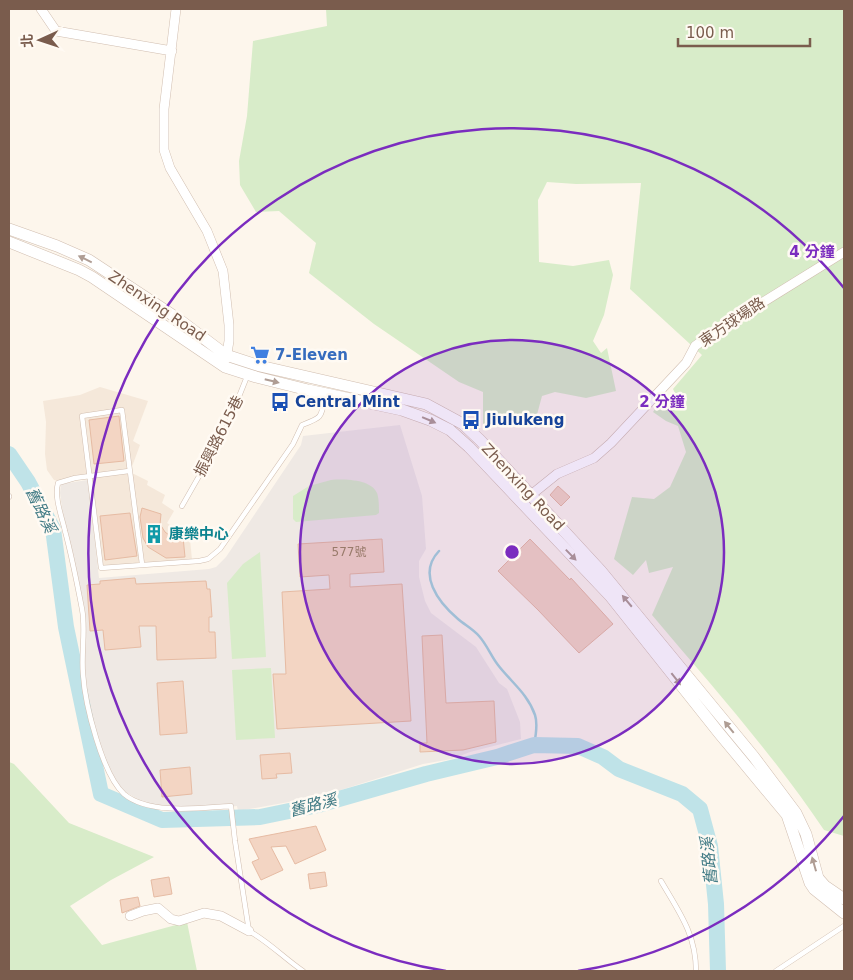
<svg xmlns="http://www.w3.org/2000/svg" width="853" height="980" font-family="'DejaVu Sans','Noto Sans TC',sans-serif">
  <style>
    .residential { fill: #f5e8da }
    .industrial { fill: #efe9e4 }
    .green { fill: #d8ecc9 }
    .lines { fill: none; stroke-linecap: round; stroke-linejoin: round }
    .stream { stroke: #a5d3da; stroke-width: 2.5 }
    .river { stroke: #bfe3e8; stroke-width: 16 }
    .building { fill: #f3d5c3; stroke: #e6bba3 }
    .service-casing { stroke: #d1beb0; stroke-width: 5.5 }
    .minor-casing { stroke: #d1beb0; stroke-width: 10 }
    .tertiary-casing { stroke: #d1beb0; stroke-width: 12 }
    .service { stroke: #fff; stroke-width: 4.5 }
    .minor { stroke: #fff; stroke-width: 9 }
    .tertiary { stroke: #fff; stroke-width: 11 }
    .oneway { fill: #af9d94 }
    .ring { fill: none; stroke: #7b2cbf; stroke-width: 2.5 }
    .labels { text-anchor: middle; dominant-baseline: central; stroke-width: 5; stroke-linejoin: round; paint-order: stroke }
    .number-label { font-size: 12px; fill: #987a6a }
    .street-label { font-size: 15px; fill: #7a5c4d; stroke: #fffaf3 }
    .shop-label { font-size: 15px; font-weight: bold; fill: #366cbe; stroke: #fffaf3; text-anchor: start }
    .transit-label { font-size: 15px; font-weight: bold; fill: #164399; stroke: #fffaf3; text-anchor: start }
    .culture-label { font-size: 15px; font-weight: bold; fill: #0d838f; stroke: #fffaf3; text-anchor: start }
    .water-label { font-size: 16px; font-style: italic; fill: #437c86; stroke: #fffaf3 }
    .centre { fill: #7b2cbf; stroke: #fffaf3; stroke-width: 2.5 }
    .ring-label { font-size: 15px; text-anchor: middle; font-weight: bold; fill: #7b2cbf; stroke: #fffaf3; stroke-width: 5; stroke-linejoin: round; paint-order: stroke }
  </style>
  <rect width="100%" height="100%" fill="#fdf6ec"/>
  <path class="residential" d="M100,387L148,401L133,441L140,445L130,472L148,481L147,485L165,495L162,503L174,511L167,523L190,539L192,560L103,568L92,475L58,481L54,480L47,470L45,454L46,422L43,401L80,395Z"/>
  <path class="industrial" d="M400,425L422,496L426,549L419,561V577L425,601L431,613L476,647L499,683L507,689L520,722L521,739L470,752L452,759L423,764L322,796L238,811L237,806L187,811H168L141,801L122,790L112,777L99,745L83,679V627L63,516L60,493L61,484L88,480L99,578L209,569L216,567L226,557L301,445L303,436Z"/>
  <path class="green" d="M326,9H844V836L824,830C773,754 711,685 652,615L673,567L649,573L646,560L633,575L614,559L632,497L654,499L670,487L686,452L678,426L666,421L653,412L662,399L672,403L678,399L673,389L702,355L630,289L641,183L576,184L547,182L538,200L539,262L573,266L609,260L613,275L604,315L593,341L601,353L607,348L616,391L586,398L555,392L542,396L535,422L483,428V392L459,382L374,324L309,273L316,243L279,211L256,212L240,185L239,161L247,116L253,41L327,26Z
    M331,480C343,479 371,479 377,493C379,498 379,507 379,513L376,515L296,522L293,519V496L309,486Z
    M260,552L266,657L232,659L227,583L243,564Z
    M271,668L275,738L236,740L232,670Z
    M9,762L14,764L69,823L154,857L111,880L70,906L102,945L187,922L197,971H9Z"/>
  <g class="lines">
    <path class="stream" d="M439,551C417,574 438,602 458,619C465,625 473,629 479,636C487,645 491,656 498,665C511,682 528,694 535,715C538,724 536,735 534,745"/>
    <path class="river" d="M9,454L28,482L53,529L66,627L101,794L162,820L260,817L318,805L426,774L497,757L534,745L578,746L603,757L619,769L682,794L700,809L710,846L716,904L718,971"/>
  </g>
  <path class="building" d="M119,416L124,461L94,464L89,420Z
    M558,486L570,497L561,506L550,495Z
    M142,508L161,514L160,524L165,532L169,535L183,537L185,557L166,558L148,547L143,538L140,517Z
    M130,513L137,556L105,560L100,516Z
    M382,539L384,572L350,574V587L402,584L411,721L277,729L273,674H286L282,592L330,589L329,575L300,577L298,544Z
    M530,539L570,580L571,578L613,624L579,653L538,610L498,571Z
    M135,578L136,584L206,581L207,589H210L212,617H209V632H215L216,658L157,660L156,626H139L141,647L105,650L103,630L90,631L87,585L100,584V581Z
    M442,635L446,703L494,701L496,742L463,750L420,752V743H427L422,636Z
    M183,681L187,733L160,735L157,683Z
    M290,753L292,773L276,774L277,778L262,779L260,755Z
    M190,767L192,794L162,797L160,770Z
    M316,826L326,850L295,864L286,846L271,847L283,870L261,880L252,862L259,859L249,839Z
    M325,872L327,886L310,889L308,874Z
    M169,877L172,894L154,897L151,880Z
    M138,897L140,906L122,913L120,900Z"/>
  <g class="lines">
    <g class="service-casing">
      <path id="service" d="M129,471L75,478L58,483C54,498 62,517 65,531C72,557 77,583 82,609C86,630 81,652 83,674C85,704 102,774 124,794C149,815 201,808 231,806L235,841L249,931C269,942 284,958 303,971
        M9,496V497
        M182,506L226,429L248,374
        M142,564L122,410L82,416L101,568L199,561L208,559L220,549L293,444L302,425C323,417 321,418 325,395
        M661,881C679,912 696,934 696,971
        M776,971L844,926"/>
    </g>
    <g class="minor-casing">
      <path id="minor" d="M41,9L56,31L172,51
        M176,9L164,109V150L170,168L207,231L223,271L229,325V341L226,359
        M526,499L557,474L594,458L611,443L686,363L695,346L710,335L844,252
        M130,916L143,911L158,908L171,919L179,921L204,913L221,916L249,931"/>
    </g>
    <g class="tertiary-casing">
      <path id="tertiary" d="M9,229L57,246L89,260L177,318L226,355L260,366L426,404L463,424L480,440L601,571L754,757L796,813L806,834L818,878L825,886L844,899
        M9,242L79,270L92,277L225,367L256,377L308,390L402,410L430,420L450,430L469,447L611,597L719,733L787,815L810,883L814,889L844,913"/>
    </g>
    <use href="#service" class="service"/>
    <use href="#minor" class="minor"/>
    <use href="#tertiary" class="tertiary"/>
  </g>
  <defs><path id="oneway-solid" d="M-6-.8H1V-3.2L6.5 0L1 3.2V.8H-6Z" transform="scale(1.25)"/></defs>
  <g class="oneway">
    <use href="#oneway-solid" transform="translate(85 259) rotate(-154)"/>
    <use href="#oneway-solid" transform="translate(272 381) rotate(14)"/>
    <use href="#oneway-solid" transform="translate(429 420) rotate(23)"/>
    <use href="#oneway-solid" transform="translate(571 555) rotate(46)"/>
    <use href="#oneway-solid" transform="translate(627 601) rotate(-130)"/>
    <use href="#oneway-solid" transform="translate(676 679) rotate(52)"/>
    <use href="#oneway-solid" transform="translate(729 727) rotate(-129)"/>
    <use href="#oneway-solid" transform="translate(814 864) rotate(-106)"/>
  </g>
  <circle cx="512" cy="552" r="212" fill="#7b2cbf" fill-opacity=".12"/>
  <g class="ring">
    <circle cx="512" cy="552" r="212"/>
    <path d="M844 816A424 424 0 0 1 578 971M446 971A424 424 0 1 1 844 288"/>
  </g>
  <defs>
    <g id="supermarket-bare" transform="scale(1.5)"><path d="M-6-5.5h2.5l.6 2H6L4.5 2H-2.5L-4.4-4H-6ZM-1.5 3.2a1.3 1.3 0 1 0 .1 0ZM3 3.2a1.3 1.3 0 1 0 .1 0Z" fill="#3f7fe0" stroke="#fffaf3" stroke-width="2.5" paint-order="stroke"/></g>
    <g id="bus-bare" transform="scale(1.5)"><path d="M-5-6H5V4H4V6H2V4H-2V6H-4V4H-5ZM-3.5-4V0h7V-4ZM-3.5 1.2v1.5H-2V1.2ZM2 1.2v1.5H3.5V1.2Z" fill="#1a4fb4" stroke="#fffaf3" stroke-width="2.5" paint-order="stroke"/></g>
    <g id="building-bare" transform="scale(1.5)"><path d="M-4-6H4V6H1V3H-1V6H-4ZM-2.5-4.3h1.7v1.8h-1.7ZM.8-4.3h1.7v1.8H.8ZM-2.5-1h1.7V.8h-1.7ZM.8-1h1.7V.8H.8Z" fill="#0f9aa8" stroke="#fffaf3" stroke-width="2.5" paint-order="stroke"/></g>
  </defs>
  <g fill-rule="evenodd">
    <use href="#supermarket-bare" x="260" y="355"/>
    <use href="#bus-bare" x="280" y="402"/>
    <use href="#bus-bare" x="471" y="420"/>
    <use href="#building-bare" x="154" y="534"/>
  </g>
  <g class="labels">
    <g class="number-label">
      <text x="349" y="552">577號</text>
    </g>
    <g class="street-label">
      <text transform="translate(157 306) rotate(34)">Zhenxing Road</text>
      <text transform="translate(732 322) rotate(-34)">東方球場路</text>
      <text transform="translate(219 436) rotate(-63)">振興路615巷</text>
      <text transform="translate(523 487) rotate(47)">Zhenxing Road</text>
    </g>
    <g class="shop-label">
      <text x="275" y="355">7-Eleven</text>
    </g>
    <g class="transit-label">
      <text x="295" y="402">Central Mint</text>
      <text x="486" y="420">Jiulukeng</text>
    </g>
    <g class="culture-label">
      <text x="169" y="534">康樂中心</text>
    </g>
    <g class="water-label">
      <text transform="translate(41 510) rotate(65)">舊路溪</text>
      <text transform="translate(313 805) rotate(-14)">舊路溪</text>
      <text transform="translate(709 861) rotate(-96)">舊路溪</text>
    </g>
  </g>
  <circle cx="512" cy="552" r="8" class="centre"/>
  <g class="ring-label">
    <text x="812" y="257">4 分鐘</text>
    <text x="662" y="407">2 分鐘</text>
  </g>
  <rect width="853" height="980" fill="none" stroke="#7a5c4d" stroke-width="20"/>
  <g transform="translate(40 40) rotate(267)" stroke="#fffaf3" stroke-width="4" paint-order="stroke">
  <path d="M0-4L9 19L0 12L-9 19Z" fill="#7a5c4d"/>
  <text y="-8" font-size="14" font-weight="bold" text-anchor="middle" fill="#7a5c4d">北</text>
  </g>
  <path d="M678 38v8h132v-8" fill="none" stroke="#7a5c4d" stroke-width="2.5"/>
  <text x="686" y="38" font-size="15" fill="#7a5c4d" stroke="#fffaf3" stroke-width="4" paint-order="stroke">100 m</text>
</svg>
